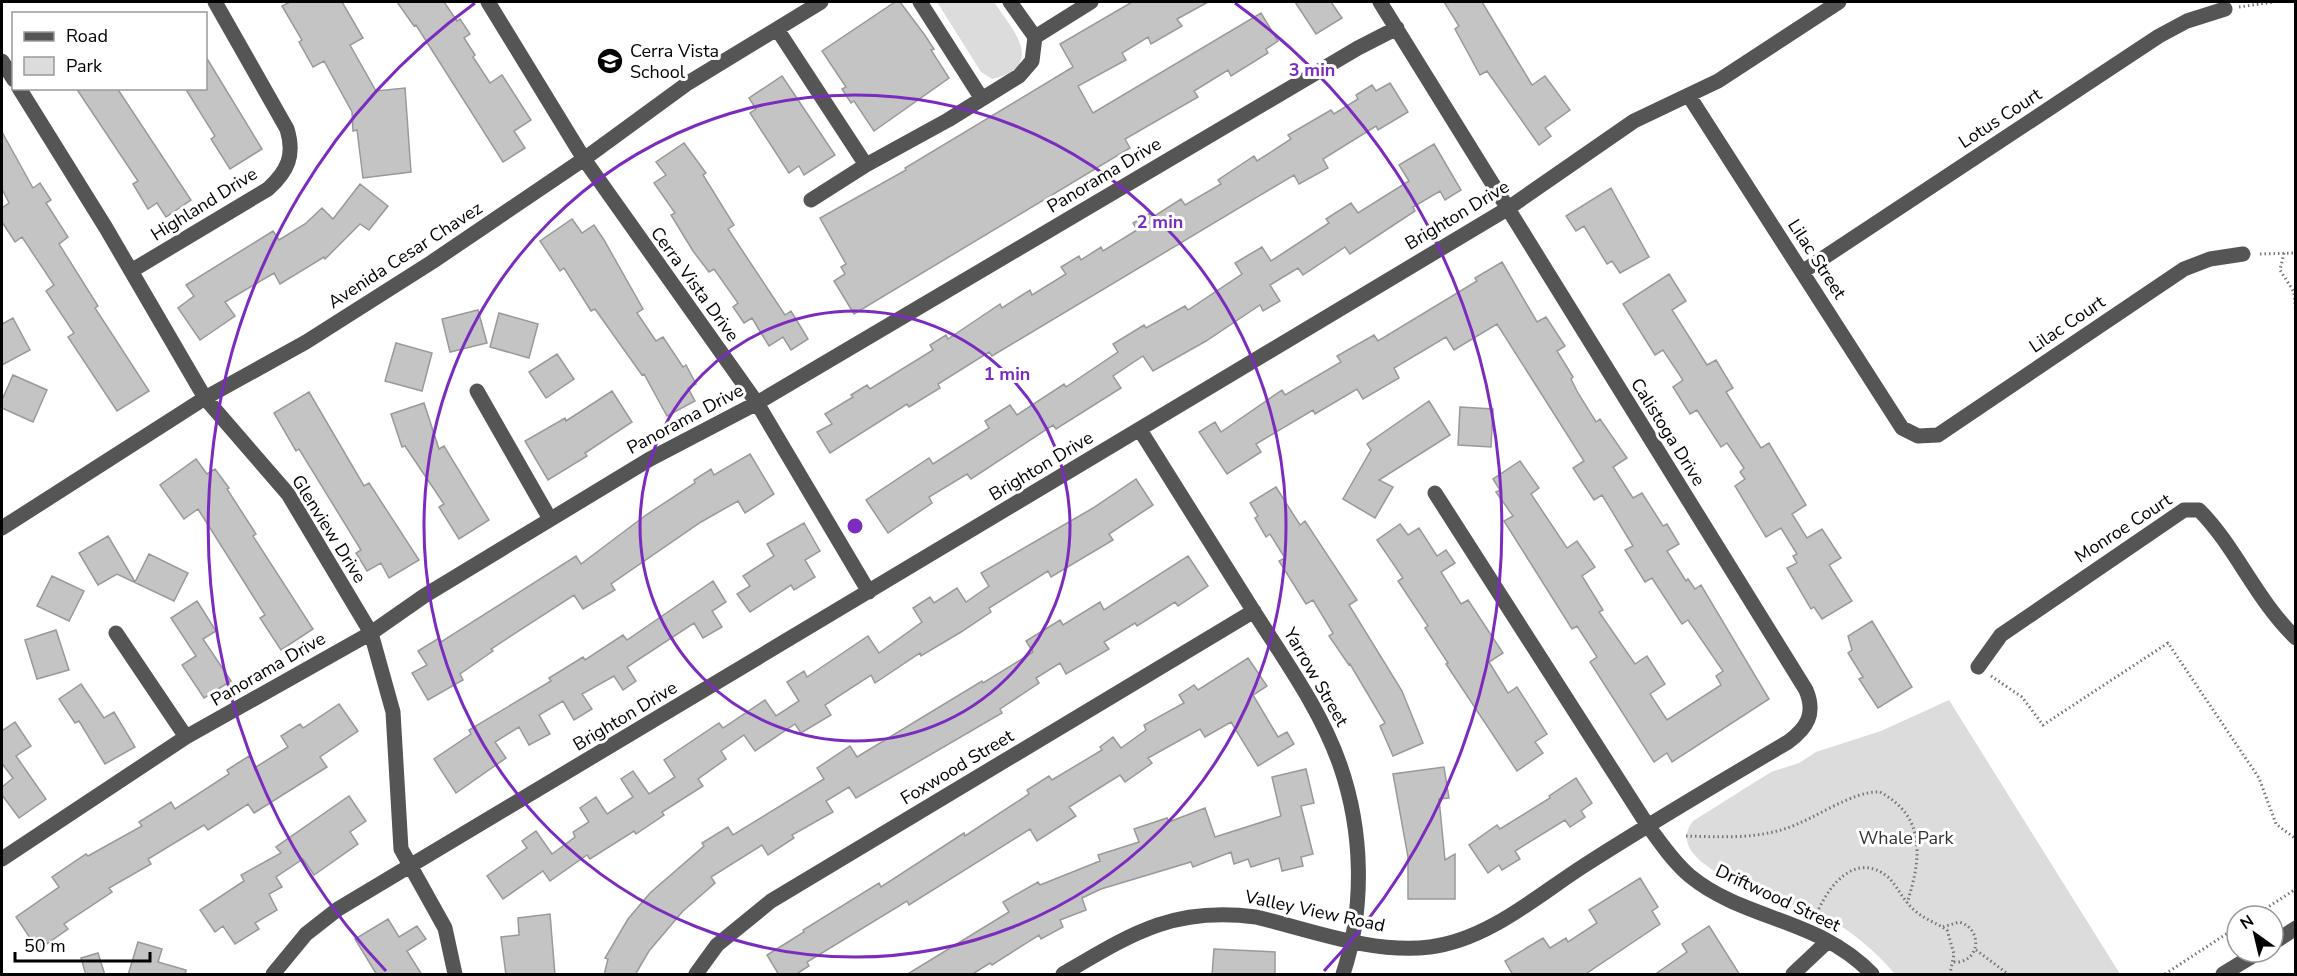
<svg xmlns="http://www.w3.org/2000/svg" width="2297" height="976" font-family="'Nunito Sans',sans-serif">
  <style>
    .green { fill: #dcdcdc }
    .building { fill: #c4c4c4; stroke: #999; stroke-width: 1.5 }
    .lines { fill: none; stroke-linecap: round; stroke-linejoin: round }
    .path { stroke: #777; stroke-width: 3; stroke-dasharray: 1.5 3; stroke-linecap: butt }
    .minor { stroke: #555; stroke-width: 15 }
    .ring { fill: none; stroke: #7b2cbf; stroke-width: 3 }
    .labels { text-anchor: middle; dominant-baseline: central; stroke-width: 6; stroke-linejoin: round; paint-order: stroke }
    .poi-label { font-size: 18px; fill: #000; stroke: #fff; text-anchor: start }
    .street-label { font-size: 18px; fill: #000; stroke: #fff }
    .park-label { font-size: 18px; fill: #333; stroke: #fff }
    .centre { fill: #7b2cbf; stroke: #fff; stroke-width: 3 }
    .ring-label { font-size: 18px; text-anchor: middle; font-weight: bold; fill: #7b2cbf; stroke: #fff; stroke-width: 6; stroke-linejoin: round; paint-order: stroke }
  </style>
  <rect width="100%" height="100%" fill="#fff"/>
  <path class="green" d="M937,2H994C1013,30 1047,66 992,79L981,72Z
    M1949,700L2120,974H1895C1875,951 1852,931 1825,917C1800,904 1655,869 1693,821L1771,772L1799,763L1816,752L1881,731Z"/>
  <path class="building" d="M290,2H342L363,38L350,45L376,91L405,88L411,172L363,178L357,130L353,131L352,112L324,61L313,67L299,42L302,40L282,6Z
    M397,2H444L457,21L460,19L470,34L464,38L475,55L473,57L490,83L502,75L531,120L514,131L525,148L503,162L416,25L414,26Z
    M895,2H900L924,34L934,49L931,50L949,78L874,131L854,101L851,103L842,89L846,87L822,51Z
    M1132,2H1208L1177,19L1182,26L1151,44L1148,37L1122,53L1126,60L1078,86L1093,113L1261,13L1278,41L1266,49L1268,53L1231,76L1228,70L1194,91L1198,97L1125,139L1130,148L854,314L834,281L845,274L841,267L846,264L820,218L906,170L905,168L1073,67L1060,44Z
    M1295,2H1331L1342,18L1316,34Z
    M1444,2H1482L1532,85L1545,76L1570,110L1545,128L1551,136L1539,145L1487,71L1480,75L1455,29L1459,26Z
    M206,57L262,149L230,169L211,139L215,136L185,88H206Z
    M782,76L835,155L804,175L799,166L789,173L750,113L756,109L749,98Z
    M1390,83L1408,112L1378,130L1376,126L1323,159L1328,168L1299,184L1294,175L992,356L989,352L938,384L940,388L909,407L907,404L830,453L817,432L832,424L825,414L853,397L851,395L867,385L870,389L933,350L930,345L946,335L948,339L1000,304L1002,308L1030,290L1032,295L1066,274L1061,267L1079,256L1081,260L1101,247L1103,251L1137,230L1133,223L1150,213L1153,217L1181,199L1185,205L1221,184L1218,180L1254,156L1257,161L1291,139L1288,135L1331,110L1334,114L1358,99L1356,95L1372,85L1376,91Z
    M76,88H117L191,200L166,217L157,203L148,209L133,184L138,181Z
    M2,132L33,188L40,183L51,200L46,203L68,237L59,244L98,306L95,308L149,391L117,411L68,337L74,333L46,291L54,285L22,237L15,242L2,222V208L9,203L2,189Z
    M684,143L706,173L703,175L734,225L728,229L785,315L791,311L808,339L791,350L783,337L769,346L752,318L744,323L733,307L738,303L714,269L709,272L693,251L671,215L675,213L654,183L666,175L656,162Z
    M1434,144L1461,190L1445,200L1440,191L1413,207L1415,211L1350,254L1345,247L1303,275L1298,268L1270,285L1280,301L1263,311L1260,305L1206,341L1153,371L1143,356L1113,376L1121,388L1056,429L1053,425L971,479L967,474L929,497L932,503L888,533L866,500L929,458L933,464L989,428L985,421L1010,405L1017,415L1064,384L1066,387L1118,352L1113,344L1144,325L1146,328L1185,306L1188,310L1242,274L1235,263L1262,247L1271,261L1329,223L1326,219L1351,203L1358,213L1409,181L1399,165Z
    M360,184L388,206L369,230L360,224L325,259L324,257L280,284L274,273L225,302L235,316L200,340L178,308L194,296L186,285L273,231L279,240L305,224L322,208L333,219Z
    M1611,188L1649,257L1620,273L1612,261L1607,264L1584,226L1576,231L1566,216Z
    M572,219L582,233L594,225L604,240L643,309L637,313L656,341L663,337L683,367L686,365L696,384L688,388L695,401L667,416L644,374L642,375L595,309L591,311L564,268L560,271L540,241Z
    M1502,262L1537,322L1546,317L1565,346L1557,351L1573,377L1571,379L1578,393L1596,422L1600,419L1627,458L1613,467L1633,498L1642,493L1663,526L1667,524L1679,544L1667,551L1686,581L1688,579L1695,589L1701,585L1769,699L1672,762L1667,753L1654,762L1590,662L1597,657L1577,626L1572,629L1504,521L1513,516L1496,492L1500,490L1493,479L1520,461L1539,488L1531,494L1567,548L1577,541L1595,567L1582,576L1603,610L1599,612L1635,664L1647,656L1665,684L1650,694L1667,720L1721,685L1716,676L1723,671L1688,620L1682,624L1652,578L1645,582L1625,550L1633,546L1602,495L1594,500L1573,468L1584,461L1497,324L1454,350L1446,337L1394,368L1399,378L1363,399L1357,389L1315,414L1313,410L1256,444L1261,452L1227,474L1199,432L1215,422L1221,432L1282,390L1285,395L1341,362L1337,356L1374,335L1378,341L1477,281L1475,278Z
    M1669,274L1686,301L1672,310L1707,365L1716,360L1733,388L1726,392L1761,448L1769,443L1806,505L1792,514L1807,538L1822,529L1841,558L1829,565L1852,601L1822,619L1814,607L1811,609L1787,568L1797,563L1793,556L1797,554L1781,528L1766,537L1735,486L1745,479L1740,472L1744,468L1727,443L1721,447L1697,410L1690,414L1673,387L1683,380L1663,350L1655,355L1623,304Z
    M478,310L487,343L450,352L442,319Z
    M499,313L538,324L529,358L490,347Z
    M13,318L30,350L2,365V324Z
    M396,343L432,353L422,391L385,381Z
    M557,354L574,379L546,398L529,372Z
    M13,375L47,390L33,422L2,408V400Z
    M612,391L632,422L585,453L587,456L548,480L525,441L565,418L566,421Z
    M309,392L364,486L369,483L419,560L389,578L381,563L367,571L356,553L361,550L299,449L296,451L274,413Z
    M1429,401L1450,435L1379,480L1393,487L1375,518L1343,499L1371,450L1367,444Z
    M424,403L439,449L444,446L489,520L459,539L439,507L444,504L405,446L402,447L391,414Z
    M1460,407L1493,409L1491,447L1458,445Z
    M750,454L774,494L745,513L738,501L701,522L611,584L615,590L583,609L574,595L491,649L493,651L460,674L463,680L428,700L412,673L427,665L418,651L439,638L441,642L576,556L581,564L646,515L695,483L694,480L711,469L714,475Z
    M196,459L207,474L215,469L229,488L227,489L256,534L253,536L313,629L281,650L260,618L265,615L198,509L184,519L160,485Z
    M1136,479L1153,505L1109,534L1113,540L1051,577L1048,571L989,608L991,612L961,632L921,656L920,653L875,683L871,675L825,705L831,715L801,733L795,724L755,751L744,735L721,751L726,759L698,779L703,786L662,812L664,815L636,834L634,831L590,859L587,855L550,881L543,871L503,899L487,876L527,848L522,841L536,831L552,854L575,837L573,832L589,822L580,808L596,797L607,814L633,797L621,779L633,771L649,794L675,777L664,760L719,723L723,728L765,700L776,716L799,701L787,682L804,671L807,677L868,636L879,653L922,622L913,608L930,597L934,603L957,588L966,602L989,586L981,573L1093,508Z
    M1276,487L1300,525L1305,521L1357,600L1349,605L1402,691L1423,743L1393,756L1380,726L1385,723L1350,664L1349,665L1329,636L1333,633L1313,600L1306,604L1279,561L1285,558L1270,534L1266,537L1255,518L1258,516L1250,503Z
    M804,523L820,551L805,560L815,577L794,590L791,585L750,612L737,594L750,586L743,576L774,556L767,544Z
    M1400,524L1408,535L1419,528L1437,556L1446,550L1455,563L1441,572L1461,604L1468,600L1503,653L1489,662L1508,693L1517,687L1547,734L1535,742L1543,753L1517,771L1446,664L1448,663L1425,628L1428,626L1398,581L1403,578L1377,540Z
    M108,536L135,582L149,554L188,573L174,601L117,574L98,585L79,553Z
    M1188,556L1208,586L1178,606L1175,602L1137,626L1135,623L1104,642L1109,649L1066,674L1060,663L1036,678L1039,683L1000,709L1002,713L856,798L849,787L826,801L833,812L792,835L794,838L768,855L762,845L711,877L715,883L683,911L649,951L635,975H604L608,959L605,958L628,919L650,893L704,846L702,843L728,827L733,835L824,779L817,768L850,746L857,757L982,681L983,683L1033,652L1026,641L1060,620L1063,625L1100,602L1104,610Z
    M52,576L84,591L69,621L37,606Z
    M713,581L726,602L712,611L722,627L703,638L694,623L627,667L636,681L623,690L614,676L582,694L592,709L574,720L563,701L539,715L550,734L529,745L519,727L495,742L506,758L456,793L434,759L471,734L469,730L551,681L549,678L583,657L585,660L623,635L627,640Z
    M197,601L216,631L203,639L231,681L204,698L182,665L196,656L171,618Z
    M1872,621L1912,687L1878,708L1859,679L1863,677L1848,653L1852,650L1848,636Z
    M56,630L69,670L37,679L25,640Z
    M1248,658L1267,686L1253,695L1278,737L1287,732L1294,744L1258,766L1231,722L1205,737L1200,729L1148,758L1152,763L1125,782L1120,775L1069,807L1076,816L1037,841L1030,829L909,905L907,901L807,962L809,966L795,975H779L767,955L804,932L803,930L879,883L881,887L964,833L965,836L1029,794L1027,790L1049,776L1052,780L1102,750L1100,747L1113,737L1121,748L1146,730L1144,725L1184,703L1179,695L1194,685L1198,690Z
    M81,684L104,718L114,712L135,747L105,764L79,721L75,723L59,699Z
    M339,704L358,731L320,757L327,767L254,813L248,804L208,830L204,825L148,859L151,864L109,888L112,892L64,924L68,929L38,950L16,917L59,887L52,877L86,854L88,856L142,826L139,822L171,802L175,809L229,774L227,770L249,756L256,767L288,747L281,736L300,724L303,728Z
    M15,722L31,746L16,756L46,799L19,818L2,795V787L13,778L3,765L2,766V731Z
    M1444,767L1449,798L1439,799L1445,860L1455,854V899H1408V857L1393,774Z
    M1306,769L1314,803L1301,806L1313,854L1301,857L1303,866L1282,871L1279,858L1251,867L1248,859L1234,864L1231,852L1193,867L1191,862L1101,889L1082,898L1086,910L1060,920L1063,927L1041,939L1039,935L992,965L990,963L971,975H906L1009,912L1003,902L1038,882L1040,885L1100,861L1098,855L1139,842L1134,829L1167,818L1169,822L1205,808L1215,837L1281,816L1272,777Z
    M1576,778L1592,803L1581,811L1585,817L1570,827L1565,820L1515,851L1520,859L1502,870L1499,865L1488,873L1469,845L1497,825L1500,829L1550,798L1549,796Z
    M349,796L366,821L350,832L358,844L314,875L303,859L276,877L282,887L269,894L277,910L255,923L259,929L235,944L223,926L215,932L200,910L244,881L241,875L281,853L276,847Z
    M1640,878L1658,907L1652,911L1660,924L1584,975H1513L1505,961L1543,938L1550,948L1566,938L1568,942L1597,923L1589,910Z
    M550,914L555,975H506L501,937L519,935L518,918Z
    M388,919L399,937L417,926L426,939L407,951L422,975H377L355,939Z
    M1709,926L1740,975H1654L1687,952L1682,944Z
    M138,942L162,949L158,962L186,970L185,975H128Z
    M1214,949L1275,952V975H1212Z
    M98,953L105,975H86L81,958Z"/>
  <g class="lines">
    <path class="path" d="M2239,7L2274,2
      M2284,253L2280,270L2294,292L2296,315
      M2260,254L2296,253
      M1991,676L2022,697L2043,725L2168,643L2259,778L2276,824L2296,839
      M1686,836C1719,837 1753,839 1784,829C1812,821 1853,790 1880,792C1927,817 1921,860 1907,903
      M1817,913C1828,887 1855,850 1888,877C1897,886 1902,898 1911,907C1921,918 1935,922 1947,930L1954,954L1950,974
      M2254,916L2296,889
      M1943,927L1959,922C1984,929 1980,964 1953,962
      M1976,950L2008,974
      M2165,974L2237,927"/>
    <path class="minor" d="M488,2L584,159L757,403L869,592
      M920,2L982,99
      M1010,2L1035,37
      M777,29L866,165
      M2,61L14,80
      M19,88L106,228L205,398L288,494L371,633L393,712L401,849L445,928L455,974
      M1689,96L1902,428L1918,436L1938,435L2184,269L2210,259L2243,254
      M811,200L866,165L948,120L1019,76L1032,61L1035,37L1091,2
      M131,271L268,189C288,171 295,155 287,129L215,2
      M1802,272L2159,36L2187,21L2225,9
      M477,391L550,519
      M1140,430C1177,489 1214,548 1251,607C1283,658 1320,708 1340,765C1363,831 1365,908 1343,974
      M1435,493L1648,826C1661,843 1673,862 1690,876C1745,921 1819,918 1872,974
      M2,528L205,398L306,342L432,262L584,159L688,83L821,2
      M116,633L186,737
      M1978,667L2001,635L2184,510H2199C2236,547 2256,600 2296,638
      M2,859L186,737L371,633L424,596L650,459L757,403L1358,48L1397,28
      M2273,943L2296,928
      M273,974L306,934L338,909L1507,209L1634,121L1718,81L1839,2
      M696,974L717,945L771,901L1254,611
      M1063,974C1131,934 1173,906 1256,917C1311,930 1372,954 1430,947C1488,940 1538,895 1585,865C1652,822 1720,782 1788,742C1807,728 1816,714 1806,690L1380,2
      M1793,974L1828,941
      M2223,974L2259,952"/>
  </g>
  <g class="ring">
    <circle cx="855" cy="526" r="215"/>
    <circle cx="855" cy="526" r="431"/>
    <path d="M386 971A646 646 0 0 1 475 3M1235 3A646 646 0 0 1 1324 971"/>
  </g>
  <defs>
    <g id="school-disc" transform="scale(1.35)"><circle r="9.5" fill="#000" stroke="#fff"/><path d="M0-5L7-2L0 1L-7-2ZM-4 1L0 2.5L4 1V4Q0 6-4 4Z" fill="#fff"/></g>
  </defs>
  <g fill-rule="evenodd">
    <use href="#school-disc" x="610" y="61"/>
  </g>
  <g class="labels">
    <g class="poi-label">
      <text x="630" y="51">Cerra Vista<tspan x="630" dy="21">School</tspan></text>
    </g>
    <g class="street-label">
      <text transform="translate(2000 118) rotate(-33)">Lotus Court</text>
      <text transform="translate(1104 175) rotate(-31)">Panorama Drive</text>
      <text transform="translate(204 204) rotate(-32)">Highland Drive</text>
      <text transform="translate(1457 215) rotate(-31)">Brighton Drive</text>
      <text transform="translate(405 255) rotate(-33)">Avenida Cesar Chavez</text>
      <text transform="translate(1817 259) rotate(57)">Lilac Street</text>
      <text transform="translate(695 284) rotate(54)">Cerra Vista Drive</text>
      <text transform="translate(2067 324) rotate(-34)">Lilac Court</text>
      <text transform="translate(685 419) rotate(-28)">Panorama Drive</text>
      <text transform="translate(1668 432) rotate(58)">Calistoga Drive</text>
      <text transform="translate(1041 466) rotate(-31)">Brighton Drive</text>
      <text transform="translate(2123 528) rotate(-33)">Monroe Court</text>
      <text transform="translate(329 529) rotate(58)">Glenview Drive</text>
      <text transform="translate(268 669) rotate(-30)">Panorama Drive</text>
      <text transform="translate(1316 677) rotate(60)">Yarrow Street</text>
      <text transform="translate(625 716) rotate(-31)">Brighton Drive</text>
      <text transform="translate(957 767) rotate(-31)">Foxwood Street</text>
      <text transform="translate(1778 898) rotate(25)">Driftwood Street</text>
      <text transform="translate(1315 911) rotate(12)">Valley View Road</text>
    </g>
    <g class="park-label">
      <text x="1906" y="838">Whale Park</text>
    </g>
  </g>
  <circle cx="855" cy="526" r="9" class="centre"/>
  <g class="ring-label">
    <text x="1312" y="76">3 min</text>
    <text x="1160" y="228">2 min</text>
    <text x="1007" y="380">1 min</text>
  </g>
  <rect width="2297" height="976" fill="none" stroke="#000000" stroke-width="6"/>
  <rect x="12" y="12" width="195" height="78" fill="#ffffff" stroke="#999999" stroke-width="1.5"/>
  <rect x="24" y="32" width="30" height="9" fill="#555555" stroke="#999999" stroke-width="1.5"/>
  <text x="66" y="42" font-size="18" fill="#000000">Road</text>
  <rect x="24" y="57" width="30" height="18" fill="#dcdcdc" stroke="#999999" stroke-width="1.5"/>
  <text x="66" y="72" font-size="18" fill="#000000">Park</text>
  <g transform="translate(2255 934) rotate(326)"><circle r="28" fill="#ffffff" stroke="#999999" stroke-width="1.5"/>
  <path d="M0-4.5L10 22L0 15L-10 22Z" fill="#000000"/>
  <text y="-9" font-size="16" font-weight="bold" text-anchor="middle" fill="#000000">N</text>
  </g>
  <path d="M15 952v9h135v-9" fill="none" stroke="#000000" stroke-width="3"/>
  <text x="24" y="952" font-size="18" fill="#000000" stroke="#ffffff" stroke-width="4.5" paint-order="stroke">50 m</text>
</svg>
